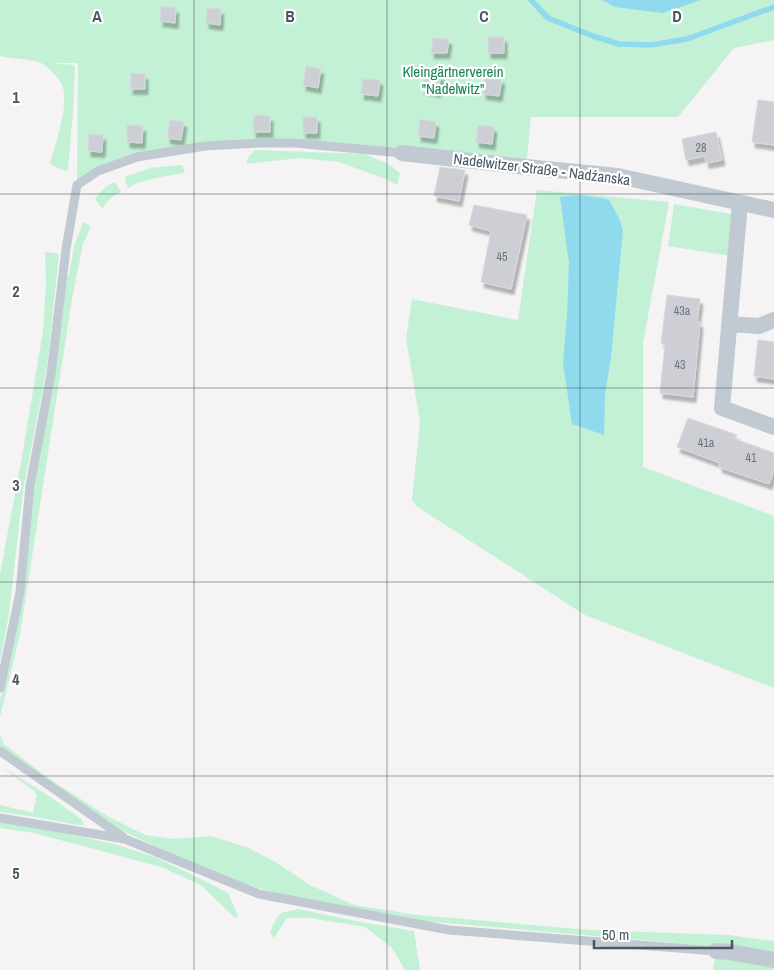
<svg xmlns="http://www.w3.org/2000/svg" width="774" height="970" font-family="'Archivo Narrow',sans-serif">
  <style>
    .green { fill: #c3f1d5 }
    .water { fill: #90daee }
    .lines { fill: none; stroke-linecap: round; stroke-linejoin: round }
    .stream { stroke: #90daee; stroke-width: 5.5 }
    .building { fill: #cdcfd5; stroke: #d7d9de; filter: url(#shadow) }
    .lane { stroke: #c1cad2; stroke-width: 9 }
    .street { stroke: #c1cad2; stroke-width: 16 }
    .grid { fill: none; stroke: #4a5661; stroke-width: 1; stroke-opacity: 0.55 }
    .labels { text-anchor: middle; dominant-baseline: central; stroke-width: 4.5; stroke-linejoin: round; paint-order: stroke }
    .number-label { font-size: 12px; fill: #6b747e }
    .park-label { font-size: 15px; fill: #17864f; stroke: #fff }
    .street-label { font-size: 15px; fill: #4a5661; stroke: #fff }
    .grid-label { font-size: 16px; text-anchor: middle; font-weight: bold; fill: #4a5661; stroke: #fff; stroke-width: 4.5; stroke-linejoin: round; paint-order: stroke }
  </style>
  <defs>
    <filter id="shadow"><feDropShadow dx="3" dy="5.5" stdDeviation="1" flood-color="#0004"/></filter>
  </defs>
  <rect width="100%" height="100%" fill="#f5f3f3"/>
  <path class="green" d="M0,0H774V40L734,48L678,117H531L526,167L259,143L137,157L77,185L78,63H49L75,65L73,112L68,170L65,171L50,164C55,145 70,103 62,85C59,78 49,68 41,63C34,59 11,59 0,56Z
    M255,150L365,154L388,164L400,173L397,185L388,180L339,162L300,158L246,164L249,156Z
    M182,165L185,173C167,176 145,178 128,188L125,179V177L150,168Z
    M115,182L121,192L112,197L102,208L95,199C101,191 106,185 115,182Z
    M537,190L669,202L643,343V467L774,516V688L585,615L416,506L412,500L420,422L406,338L412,299L518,320Z
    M674,204L736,215L731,256L668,246Z
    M83,222L91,226L83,244L72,299L20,634L0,717V700L23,584L34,482L66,276L69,275L74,247Z
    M45,252L59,254L47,367L23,491L9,614L0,661V574L22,457L43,331L46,285Z
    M0,735L4,744L45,776L107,816L145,835L174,839L211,836L249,848L277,863L310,885L354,905L417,915L590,930L728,935L774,941V955L729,948L676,943L422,921L302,900L244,884L201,868L115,827L0,747Z
    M0,766L46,794L80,818L83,822V825H77L36,817L0,812V805L33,813L37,795L33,790Z
    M0,821L27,825L114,844L155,857L215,886L228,893L238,916L235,918L201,885L161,867L34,833L0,828Z
    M298,909L366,923L414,931L420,970H405L392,948L365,927L310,918H287L274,938L270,932L275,921L281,913Z
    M716,951L774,960V970H713Z"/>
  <path class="water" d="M602,0H701L663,13L615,7Z
    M578,195L601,198L609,200L619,218L623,230L611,357L605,395L604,435L572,424L563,363L567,315L569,263L560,197Z"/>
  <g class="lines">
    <path class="stream" d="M531,0L548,18L593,36L619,44L651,45L687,39L774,7"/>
  </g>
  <path class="building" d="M161,6L176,8L175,23L160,21Z
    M207,8L221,9L220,25L206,23Z
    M488,37H504V53H488Z
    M433,38L449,39L447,53H431Z
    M306,66L321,69L318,88L303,85Z
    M131,73L145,74V89H130Z
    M425,73L441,75L438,92L422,89Z
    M485,77L502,79L499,96L483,94Z
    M363,79L380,80L378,96L361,94Z
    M758,100L774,102V145L752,142Z
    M254,115L270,116V132H253Z
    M303,117H317V133H303Z
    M420,119L436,122L434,138L418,136Z
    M170,120L184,122L181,140L167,138Z
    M127,125L143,126L142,143L127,142Z
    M478,125L494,127L492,144L476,142Z
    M716,132L722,160L706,163L705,156L686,160L682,139Z
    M89,134L103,135L102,152L88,151Z
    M440,167L465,170L459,201L434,196Z
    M474,205L527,215L511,289L481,282L491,231L469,225Z
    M667,295L700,299L697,322H700L693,397L660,393L665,344L661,343Z
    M758,340L774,342V379L754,376Z
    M688,418L737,435L735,439L774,453V470L769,484L719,467L720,463L677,447Z"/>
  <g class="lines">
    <path class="lane" d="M0,688L20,592L30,486L51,374L66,249L77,185L98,171L137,157L205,146L259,143H295L402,153
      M0,751L123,837
      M0,818L125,839L259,894L449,930L716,951"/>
    <path class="street" d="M402,153L526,167L618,176L774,210
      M740,203L722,408L774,427
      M729,324L759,326L774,320
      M716,951L729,952L774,960"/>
  </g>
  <path class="grid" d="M194,0V970M387,0V970M580,0V970M0,194H774M0,388H774M0,582H774M0,776H774"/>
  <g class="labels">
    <g class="number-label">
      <text x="701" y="148">28</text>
      <text x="502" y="257">45</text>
      <text x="682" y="311">43a</text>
      <text x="680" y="365">43</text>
      <text x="706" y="443">41a</text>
      <text x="751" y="458">41</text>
    </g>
    <g class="park-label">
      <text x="453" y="71">Kleingärtnerverein<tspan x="453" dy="17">"Nadelwitz"</tspan></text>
    </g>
    <g class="street-label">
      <text transform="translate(542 169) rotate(7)">Nadelwitzer Straße - Nadźanska</text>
    </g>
  </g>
  <g class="grid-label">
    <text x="97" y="22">A</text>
    <text x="290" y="22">B</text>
    <text x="484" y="22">C</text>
    <text x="677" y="22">D</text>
    <text x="16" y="103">1</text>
    <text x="16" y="297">2</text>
    <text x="16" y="491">3</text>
    <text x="16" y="685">4</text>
    <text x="16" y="879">5</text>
  </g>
  <path d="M594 940v8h138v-8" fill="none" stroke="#4a5661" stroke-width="2.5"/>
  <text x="602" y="940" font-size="15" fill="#4a5661" stroke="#ffffff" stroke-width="4" paint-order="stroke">50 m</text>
</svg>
